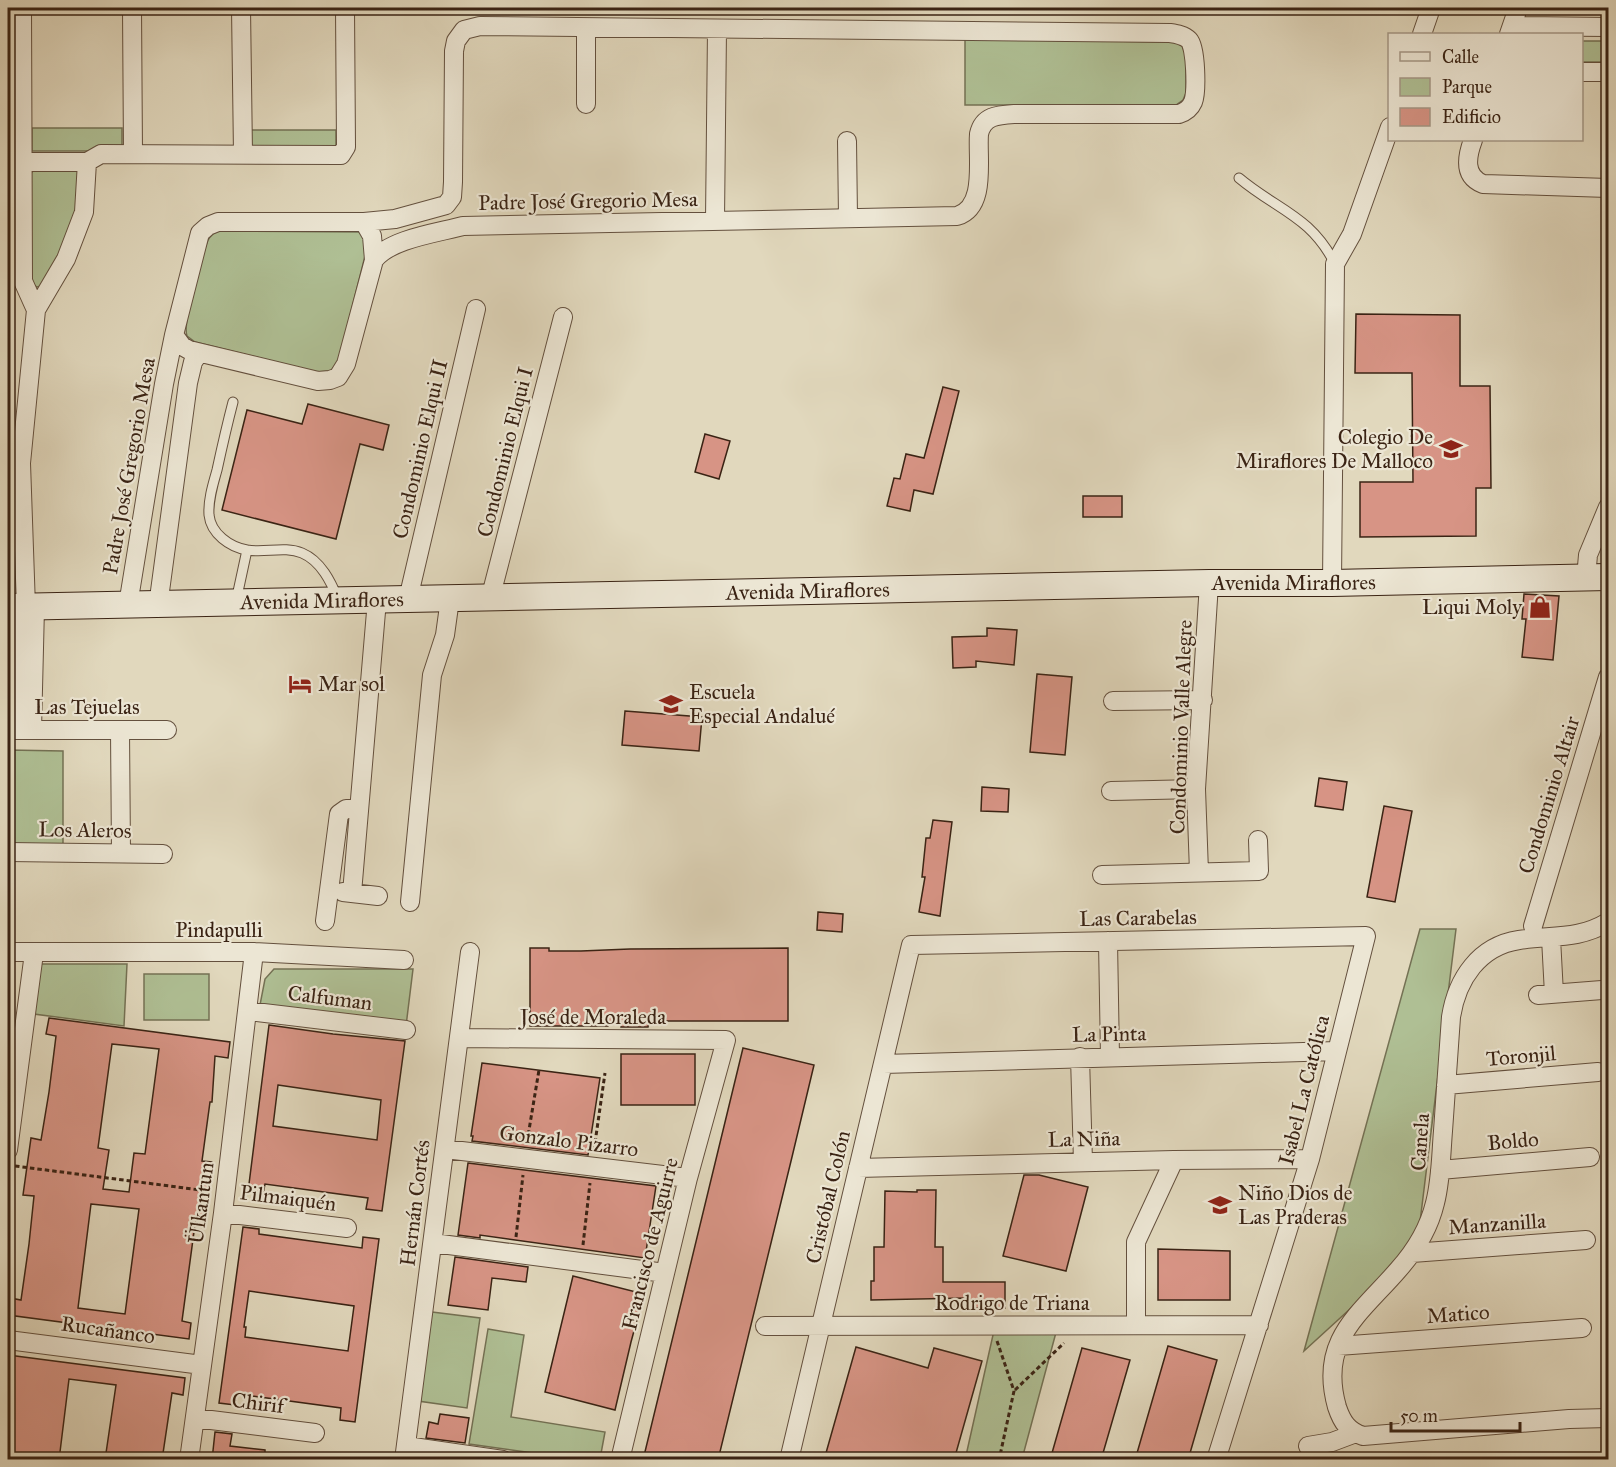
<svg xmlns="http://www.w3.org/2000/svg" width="1616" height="1467" font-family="'IM FELL Great Primer',serif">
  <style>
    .green { fill: #afbf94; stroke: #747154; stroke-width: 1.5 }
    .building { fill: #d79485; stroke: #3a2314; stroke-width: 1.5; fill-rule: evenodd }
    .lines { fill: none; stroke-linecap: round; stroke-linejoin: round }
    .lane-casing { stroke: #64503e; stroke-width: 11 }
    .street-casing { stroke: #64503e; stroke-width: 20 }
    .secondary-casing { stroke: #3a2314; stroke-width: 28 }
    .path { stroke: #3a2314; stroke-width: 3; stroke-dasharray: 4.5 3; stroke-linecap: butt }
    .lane { stroke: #ece6d4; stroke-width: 9 }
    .street { stroke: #ece6d4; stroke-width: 18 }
    .secondary { stroke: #ece6d4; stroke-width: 26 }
    .labels { text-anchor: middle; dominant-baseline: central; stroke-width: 4.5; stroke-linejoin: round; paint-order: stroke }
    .street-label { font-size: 21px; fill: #3a2314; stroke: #ece6d4 }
    .poi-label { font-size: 21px; fill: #3a2314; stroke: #ece6d4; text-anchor: start }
  </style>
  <rect width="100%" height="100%" fill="#e1d8bd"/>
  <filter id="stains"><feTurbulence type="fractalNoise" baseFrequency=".00333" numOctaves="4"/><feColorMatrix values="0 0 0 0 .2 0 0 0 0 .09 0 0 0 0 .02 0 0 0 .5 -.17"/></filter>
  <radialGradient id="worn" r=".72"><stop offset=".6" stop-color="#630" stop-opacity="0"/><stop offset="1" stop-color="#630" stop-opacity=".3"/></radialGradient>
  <path class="green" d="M965,39L1175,42L1182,46L1186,55V93L1183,100L1176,105H965Z
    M1582,41H1608V62H1582Z
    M32,128H122V151H32Z
    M246,130H336V153H246Z
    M34,169L77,170L79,172L76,211L61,252L41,286L37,287L31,283L30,175Z
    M218,231L362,232L367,248L339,360L331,371L316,372L195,342L187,336C182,324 202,255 208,240C211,235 213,233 218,231Z
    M8,750L63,751V847L8,845Z
    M1420,929H1456L1419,1230L1385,1277L1304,1351Z
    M40,964H127L124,1026L34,1014Z
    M274,969H413L406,1026L259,1010L265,979Z
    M144,974H209V1020H144Z
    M432,1312L480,1318L467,1408L418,1401Z
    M1058,1325L1022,1459L965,1460L995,1326Z
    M488,1329L524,1335L511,1417L605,1432L600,1459H576L469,1444Z"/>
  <path class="building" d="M1356,314L1460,315V386H1490L1491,488H1476V536L1360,537V482H1413L1412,373H1355Z
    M943,387L959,391L933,494L914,490L910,511L887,506L894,478L900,479L906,454L924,458Z
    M308,404L389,425L383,450L360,444L336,539L222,510L247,410L302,424Z
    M705,434L730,441L719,479L695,472Z
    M1083,496H1122V517H1083Z
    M1524,594L1559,596L1553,660L1522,657L1526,619H1522Z
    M987,628L1017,630L1014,665L976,661V667L953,668L952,637L987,636Z
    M1037,674L1072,677L1065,755L1030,752Z
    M625,711L702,717L699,751L622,745Z
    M1319,778L1347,782L1343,810L1315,806Z
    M982,787L1009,789L1008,812L981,811Z
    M1384,806L1412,811L1395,902L1367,897Z
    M933,820L952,822L940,916L919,912L925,877H922L926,838H930Z
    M818,912L843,914L842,932L817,930Z
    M530,948H549V951H581L630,949L788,948V1021H649L648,1027H621V1024H609L608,1026H530Z
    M49,1018L230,1042L228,1058L215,1056L212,1102H210L202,1161L212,1162L208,1202L206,1218L196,1217L182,1321L191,1323L189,1339L8,1315L10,1298L21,1300L29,1244L34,1196L23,1195L31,1138L41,1140L49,1092L56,1036L46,1034ZM112,1044L159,1049L145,1154L134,1153L129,1192L103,1189L109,1150L98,1148ZM91,1204L139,1209L125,1314L78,1308Z
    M269,1025L333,1034L405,1041L382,1211L366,1209L368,1198L265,1184L263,1194L248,1192ZM278,1085L381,1100L377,1140L273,1126Z
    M743,1048L814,1065L792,1157L718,1460H643Z
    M621,1054H695V1105H621Z
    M482,1063L600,1078L588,1155L472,1141L473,1136H471Z
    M468,1163L656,1186L645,1258L480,1235V1238L458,1235Z
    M1024,1175H1039L1088,1187L1066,1271L1003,1256Z
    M917,1190H936L935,1247H943V1282H1005V1308H966V1298L871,1300V1281H874V1247H884L885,1191L917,1192Z
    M243,1227L259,1229V1234L362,1248L363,1237L379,1239L355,1422L340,1420L341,1408L237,1394L235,1405L219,1403ZM249,1291L354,1306L348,1351L245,1337L246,1327H244Z
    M1158,1249L1230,1251V1300H1158Z
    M455,1257L528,1267L526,1282L492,1278L488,1310L448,1305Z
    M573,1276L644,1294L631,1342L615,1410L545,1392Z
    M1168,1346L1217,1360L1188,1460H1135Z
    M856,1347L928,1368L934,1348L982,1361L954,1460H824Z
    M1082,1348L1130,1360L1101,1460H1050Z
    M8,1355L185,1378L183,1395L172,1393L162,1460H105L116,1385L69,1379L59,1460H8V1397L12,1372L8,1371Z
    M440,1414L469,1418L465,1443L426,1438L429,1422L438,1424Z
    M215,1432L232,1434L230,1446L265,1450V1460H212Z"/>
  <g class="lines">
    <g class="lane-casing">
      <path id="lane" d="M1239,178C1277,210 1311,216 1335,264
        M233,402C227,425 222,447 217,470C213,484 208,500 209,515C211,534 230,547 247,550C265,553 285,546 302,553C321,561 331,582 338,599
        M236,601L247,550"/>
    </g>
    <g class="street-casing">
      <path id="street" d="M22,8L23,281L36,310
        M132,8L133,154
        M241,8L243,154
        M1512,26L1608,27
        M1422,34L1431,8
        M1509,34L1518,8
        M1582,72H1608
        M586,104V28
        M1473,140C1467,156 1463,176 1483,184L1608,188
        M847,141L848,217
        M8,162H87L101,154L341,155L346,147L345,8
        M715,220L717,29
        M364,222L372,236L374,260
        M1586,578L1588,555L1608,507
        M1332,583L1335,264L1352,234L1390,127
        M408,599L476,309
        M490,599L563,317
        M128,605L164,384L174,335L200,233L208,226L218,222H364L395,219L446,205L452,197L453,182L454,51L456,41L464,30L480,26L1170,33C1177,34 1184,35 1189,40C1196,47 1197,92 1193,102C1190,109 1185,112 1179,114H1014C997,115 983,116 979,134C977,159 987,207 957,216L463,226C437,233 390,239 374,260L346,364L338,377L330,380L318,381L189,350L182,346L174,335
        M158,606L188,383L193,362L199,353
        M26,607L21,463L36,310L66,259L84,212L87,162
        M1113,701L1203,700
        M8,730H167
        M15,730L17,607
        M32,730L35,607
        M120,730L121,853
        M1111,791L1196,789
        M8,852L163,854
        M1199,872L1196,789L1209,583
        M1102,875L1259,871L1258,840
        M343,892L378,896
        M352,893L377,600
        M410,902L432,675L445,635L450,599
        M325,921L339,814L346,809H359
        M1608,922C1578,940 1552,935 1519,940C1479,946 1457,979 1451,1017C1448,1055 1446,1093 1443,1131C1441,1155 1441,1180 1435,1203C1429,1228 1415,1251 1398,1270C1360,1314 1318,1340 1337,1407C1342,1422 1348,1431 1363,1436L1569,1419L1608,1418
        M1533,926L1608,677
        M1551,938L1554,994
        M1108,941L1110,1057
        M8,952H254L404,960
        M1538,995L1602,990
        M248,1011L406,1030
        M459,1038L726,1040L688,1178L620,1460
        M1080,1057L1083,1162
        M883,1064L1337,1051
        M1446,1085L1598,1072
        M445,1149L688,1178
        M8,1150L34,953
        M858,1168L1174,1160L1310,1159
        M1440,1170L1590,1157
        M223,1213L347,1228
        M433,1243L665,1273
        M1412,1253L1586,1240
        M1136,1325V1242L1174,1160
        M765,1326L1259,1325
        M8,1340L202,1365
        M1338,1346L1582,1328
        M195,1418L315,1433
        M406,1446L503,1460
        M1308,1446L1332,1442L1356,1433
        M189,1460L223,1213L254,952
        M404,1460L470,952
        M789,1460L911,945L1366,936L1310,1159L1216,1460"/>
    </g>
    <g class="secondary-casing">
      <g id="secondary">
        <path id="s1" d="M8,607L1209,583H1332L1608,577"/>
      </g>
    </g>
    <path class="path" d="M527,1142L539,1070
      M594,1150L605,1073
      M15,1166L208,1191
      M516,1237L523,1175
      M583,1245L590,1183
      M997,1341L1014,1391L999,1460
      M1015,1390L1064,1343"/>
    <use href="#lane" class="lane"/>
    <use href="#street" class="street"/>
    <use href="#secondary" class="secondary"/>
  </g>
  <defs>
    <g id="school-bare" transform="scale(1.8)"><path d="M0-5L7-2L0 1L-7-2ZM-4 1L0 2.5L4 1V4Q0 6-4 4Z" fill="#8f2418" stroke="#ece6d4" stroke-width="2.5" paint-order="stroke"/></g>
    <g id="shop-bare" transform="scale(1.8)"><path d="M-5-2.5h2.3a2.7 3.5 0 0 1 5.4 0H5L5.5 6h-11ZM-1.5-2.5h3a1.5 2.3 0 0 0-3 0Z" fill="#8f2418" stroke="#ece6d4" stroke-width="2.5" paint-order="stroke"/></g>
    <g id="hotel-bare" transform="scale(1.8)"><path d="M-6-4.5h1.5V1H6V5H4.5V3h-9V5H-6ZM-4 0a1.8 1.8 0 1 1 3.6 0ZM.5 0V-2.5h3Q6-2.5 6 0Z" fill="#8f2418" stroke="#ece6d4" stroke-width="2.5" paint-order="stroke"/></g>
  </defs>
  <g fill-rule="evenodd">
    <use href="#school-bare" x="1451" y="449"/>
    <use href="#shop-bare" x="1540" y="607"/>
    <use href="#hotel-bare" x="300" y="684"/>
    <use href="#school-bare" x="671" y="704"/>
    <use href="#school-bare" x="1220" y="1205"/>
  </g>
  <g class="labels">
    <g class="street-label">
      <text transform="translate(588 201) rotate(-1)">Padre José Gregorio Mesa</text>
      <text transform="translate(420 449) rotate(-77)">Condominio Elqui II</text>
      <text transform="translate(505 452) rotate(-76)">Condominio Elqui I</text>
      <text transform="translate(129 466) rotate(-80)">Padre José Gregorio Mesa</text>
      <text stroke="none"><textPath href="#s1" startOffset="1286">Avenida Miraflores</textPath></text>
      <text stroke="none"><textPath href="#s1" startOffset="800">Avenida Miraflores</textPath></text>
      <text stroke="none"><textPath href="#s1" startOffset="314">Avenida Miraflores</textPath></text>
      <text x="87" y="707">Las Tejuelas</text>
      <text transform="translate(1181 727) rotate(-88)">Condominio Valle Alegre</text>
      <text transform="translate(1549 795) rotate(-73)">Condominio Altair</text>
      <text transform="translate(85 830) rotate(1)">Los Aleros</text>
      <text transform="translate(1138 918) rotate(-1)">Las Carabelas</text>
      <text x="219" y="930">Pindapulli</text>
      <text transform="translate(330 998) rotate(7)">Calfuman</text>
      <text x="593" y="1017">José de Moraleda</text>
      <text transform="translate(1109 1034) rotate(-1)">La Pinta</text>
      <text transform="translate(1521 1056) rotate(-5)">Toronjil</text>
      <text transform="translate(1304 1090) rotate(-76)">Isabel La Católica</text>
      <text transform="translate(1084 1139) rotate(-1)">La Niña</text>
      <text transform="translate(569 1141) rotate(7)">Gonzalo Pizarro</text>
      <text transform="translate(1513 1141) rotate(-5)">Boldo</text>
      <text transform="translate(1420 1142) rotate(-86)">Canela</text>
      <text transform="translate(828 1197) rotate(-77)">Cristóbal Colón</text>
      <text transform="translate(288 1198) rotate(7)">Pilmaiquén</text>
      <text transform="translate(201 1203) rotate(-82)">Ülkantun</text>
      <text transform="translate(415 1203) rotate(-83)">Hernán Cortés</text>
      <text transform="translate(1497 1224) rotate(-4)">Manzanilla</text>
      <text transform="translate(650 1244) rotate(-76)">Francisco de Aguirre</text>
      <text x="1012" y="1303">Rodrigo de Triana</text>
      <text transform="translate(1458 1314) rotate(-4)">Matico</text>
      <text transform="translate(108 1330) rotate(8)">Rucañanco</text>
      <text transform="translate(258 1403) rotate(7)">Chirif</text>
    </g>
    <g class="poi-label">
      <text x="1433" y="437" text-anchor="end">Colegio De<tspan x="1433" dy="24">Miraflores De Malloco</tspan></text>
      <text x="1522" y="607" text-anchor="end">Liqui Moly</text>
      <text x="318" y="684">Mar sol</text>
      <text x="689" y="692">Escuela<tspan x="689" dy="24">Especial Andalué</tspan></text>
      <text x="1238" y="1193">Niño Dios de<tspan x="1238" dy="24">Las Praderas</tspan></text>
    </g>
  </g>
  <rect width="1616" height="1467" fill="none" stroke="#e1d8bd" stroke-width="30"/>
  <rect x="9" y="9" width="1598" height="1449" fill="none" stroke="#3a2314" stroke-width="3"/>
  <rect x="15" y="15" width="1586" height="1437" fill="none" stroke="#3a2314" stroke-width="1.5"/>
  <rect x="1388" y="33" width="195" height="108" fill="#ece6d4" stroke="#a59887" stroke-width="1.5"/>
  <rect x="1400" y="52" width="30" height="9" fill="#ece6d4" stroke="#a59887" stroke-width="1.5"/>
  <text x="1442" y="63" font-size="18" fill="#3a2314">Calle</text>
  <rect x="1400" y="78" width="30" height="18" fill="#afbf94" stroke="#a59887" stroke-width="1.5"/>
  <text x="1442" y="93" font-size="18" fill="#3a2314">Parque</text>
  <rect x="1400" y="108" width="30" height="18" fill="#d79485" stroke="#a59887" stroke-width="1.5"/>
  <text x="1442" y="123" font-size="18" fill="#3a2314">Edificio</text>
  <path d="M1391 1422v9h129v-9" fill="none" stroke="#3a2314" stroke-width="3"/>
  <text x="1400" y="1422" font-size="18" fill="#3a2314" stroke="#ece6d4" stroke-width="4.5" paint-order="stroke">50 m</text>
  <rect width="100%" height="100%" filter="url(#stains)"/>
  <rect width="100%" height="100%" fill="url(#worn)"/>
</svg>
